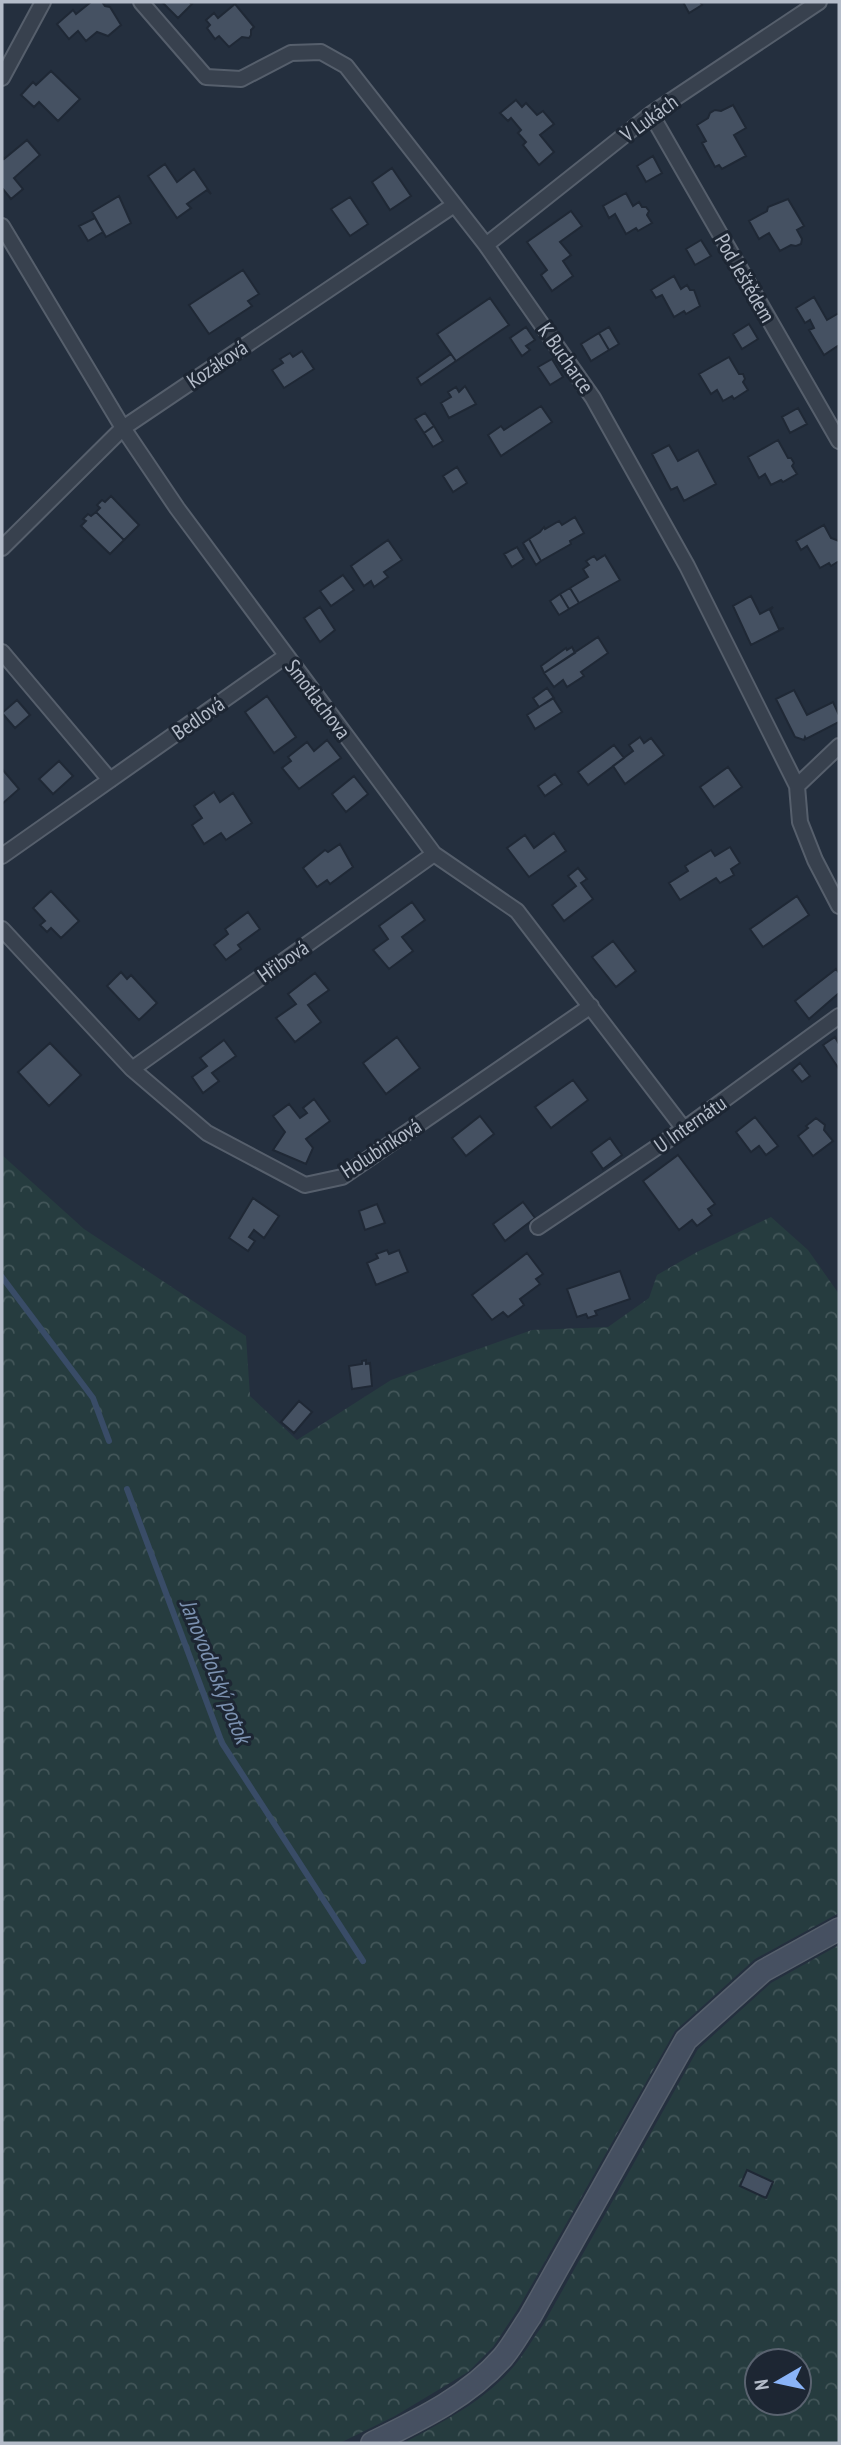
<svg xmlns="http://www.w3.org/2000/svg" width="841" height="2445" font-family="'PT Sans Narrow',sans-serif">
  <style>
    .forest { fill: url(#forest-crowns); fill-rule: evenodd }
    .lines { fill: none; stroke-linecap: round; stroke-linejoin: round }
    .stream { stroke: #394c67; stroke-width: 6 }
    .building { fill: #455162; stroke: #1f2835; stroke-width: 2 }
    .street-casing { stroke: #565f6c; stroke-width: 18 }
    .secondary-casing { stroke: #565f6c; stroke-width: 24 }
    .street { stroke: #38414e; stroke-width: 14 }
    .secondary { stroke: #465061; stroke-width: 21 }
    .labels { text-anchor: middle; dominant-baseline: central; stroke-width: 6; stroke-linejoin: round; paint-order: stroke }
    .street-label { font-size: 21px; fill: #b4bcc9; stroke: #1d2633 }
    .water-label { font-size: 23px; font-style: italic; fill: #7c92b1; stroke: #1d2633 }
  </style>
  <defs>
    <pattern id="forest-crowns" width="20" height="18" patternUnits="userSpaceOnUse" patternTransform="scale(1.75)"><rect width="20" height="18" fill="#263c3f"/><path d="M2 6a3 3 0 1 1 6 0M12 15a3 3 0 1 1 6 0" fill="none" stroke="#435659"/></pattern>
  </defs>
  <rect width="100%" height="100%" fill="#242f3e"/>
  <path class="forest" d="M2,1155L84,1229L246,1336L250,1396L297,1440L391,1380L532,1330L608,1327L649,1298L657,1275L697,1252L771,1217L808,1250L839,1294V1913L755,1959L675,2031L518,2309L493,2347L468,2372L395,2416L340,2443H2Z
    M839,1945V2443H404C444,2421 485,2401 515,2365C525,2353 533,2338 543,2325L698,2049L771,1983ZM757,2361H799V2403H757Z"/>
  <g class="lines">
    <path class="stream" d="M2,1277L93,1398L109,1441
      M127,1489L222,1743L363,1961"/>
  </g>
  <path class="building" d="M91,2H102L105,6L110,7L121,25L108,36L97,32L86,41L78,31L69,39L57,24L73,10L76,14Z
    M162,2H189L192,4L178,18Z
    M683,2H700L702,5L689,13Z
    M235,4L254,27L251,30V35L249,38L242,37L229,47L219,36L215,39L207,28L210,25L206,20L214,13L218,18Z
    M51,71L80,99L58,121L39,102L34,107L21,95L33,82L36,85Z
    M516,100L522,107L526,103L537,115L543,111L554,124L540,135L554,152L539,165L523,145L526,142L518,133L521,130L511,118L508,121L500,113Z
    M733,105L746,128L734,135L746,156L722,169L719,165L715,167L702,143L706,141L697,125L708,118L710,113L715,110L721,111Z
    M27,140L40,155L14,178L23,189L11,199L2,188V156L4,159Z
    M653,156L662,173L646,182L637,166Z
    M165,164L177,182L194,169L211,194L207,190L187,204L191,208L177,218L148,176Z
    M392,168L411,196L390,210L372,182Z
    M626,193L633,206L639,202L642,207H646L649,211L647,215L652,223L638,231L636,228L626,234L615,214L609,218L603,206Z
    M119,196L131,223L106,237L92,212Z
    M350,197L368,224L350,236L331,209Z
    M788,199L804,226L797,230L802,239L801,244L796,246L791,245L780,251L769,233L759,239L749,221L767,211L768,207Z
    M571,211L582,226L560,242L571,255L563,261L573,276L552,291L541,275L547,270L527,242Z
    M95,218L103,232L88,241L79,226Z
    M701,240L711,256L695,265L686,249Z
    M243,270L259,294L248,301L252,306L209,334L189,305Z
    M674,276L681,289L687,285L690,290H694L700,306L686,314L684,311L674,317L662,295L656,298L651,290Z
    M814,297L827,320L839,313V345L824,355L809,330L814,328L810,320L805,323L796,308Z
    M490,298L509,325L456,361L437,334Z
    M749,324L758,339L742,349L733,334Z
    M526,327L535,340L526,346L530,350L522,356L510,338Z
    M609,327L619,344L609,350L599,333Z
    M599,333L609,350L591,361L581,344Z
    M302,351L314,369L284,388L272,370L283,363L280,359L290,353L293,357Z
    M451,354L456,361L421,385L417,378Z
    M729,357L739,374H743L745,379L743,382L748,390L734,399L732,396L723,401L717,390L711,394L699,374Z
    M552,359L563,377L550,385L538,367Z
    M465,386L476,404L449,418L441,403L451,397L448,392L456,387L459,392Z
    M541,406L552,422L501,456L488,435L501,426L504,430Z
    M798,408L807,424L790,433L782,417Z
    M425,413L434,426L424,433L415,419Z
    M434,426L443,441L433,447L424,433Z
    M778,440L788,458H791L794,463L792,466L797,474L783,482L781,480L771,485L765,474L759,478L748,457Z
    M669,445L678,461L698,450L716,484L684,501L677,487L671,490L652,454Z
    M457,467L467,483L453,492L443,476Z
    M111,496L139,525L124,540L96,512L100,508L97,505L102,500L105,502Z
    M96,512L124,540L110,554L81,526L86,521L83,519L88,514L91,516Z
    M575,517L584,533L570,541L571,544L541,561L529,539L540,532L544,527L545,529L559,521L562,525Z
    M824,525L831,538L839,541V561L831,566L829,563L820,568L807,546L801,550L796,541Z
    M529,539L541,561L536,565L523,543Z
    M388,540L402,560L384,572L388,577L374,587L371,581L364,586L351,566Z
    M517,547L524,559L512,567L504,554Z
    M605,555L620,580L579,603L570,588L588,577L583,569L589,565L586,561L594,556L597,560Z
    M343,575L354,590L331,606L320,591Z
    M570,588L579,603L569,609L560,594Z
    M560,594L569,609L559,615L550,601Z
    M751,596L760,614L773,607L770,610L779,629L784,628L751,645L733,606Z
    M320,607L335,630L320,642L304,618Z
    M598,637L608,653L581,672L584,676L567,687L563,680L554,687L544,673Z
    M572,647L575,653L544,673L541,666L566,648L567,650Z
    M547,688L554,698L539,707L533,698Z
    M794,690L807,715L833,702L839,715V722L806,739L805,737L804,740L795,737L776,699Z
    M267,696L296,737L274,753L245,712Z
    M553,698L562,712L535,729L527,715Z
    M17,700L30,715L15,728L2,713Z
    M640,737L644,743L651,738L664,755L625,784L613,766L633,751L629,745Z
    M327,740L341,758L299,789L282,768L291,761L288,757L307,742L314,751Z
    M614,745L624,758L588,785L578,772Z
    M59,761L73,776L53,794L39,779Z
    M728,767L742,787L714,807L700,787Z
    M2,769L19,789L2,804Z
    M555,774L562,784L545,796L538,786Z
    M354,776L368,794L346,812L332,794Z
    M214,792L220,802L233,793L252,823L226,840L221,833L204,844L192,825L202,818L194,806Z
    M554,833L566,851L529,877L507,848L525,835L534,848Z
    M340,844L353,867L330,884L327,880L317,887L303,868L325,850L328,852Z
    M730,847L740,863L731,869L734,875L720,883L716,878L680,900L669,883L688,871L685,866L711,850L715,856Z
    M578,868L587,879L581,883L593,899L564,921L552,905L576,886L568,876Z
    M51,891L79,921L61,938L51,928L47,932L40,925L45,921L33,908Z
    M797,896L809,915L763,947L750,929Z
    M412,902L425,920L402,937L413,951L389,969L373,950L388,939L379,926Z
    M248,912L260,929L238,945L241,949L226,960L214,945L228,934L225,929Z
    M613,941L636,971L616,987L592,957Z
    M836,969L839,973V993L809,1019L795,1001Z
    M121,972L127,979L131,975L157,1003L139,1020L107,986Z
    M315,973L329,990L308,1005L321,1022L295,1042L276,1018L296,1004L288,994Z
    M397,1037L420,1068L386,1094L363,1063Z
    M835,1037L839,1044V1069L823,1045Z
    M224,1040L236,1056L212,1073L219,1081L203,1093L192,1077L207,1066L200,1058Z
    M50,1043L81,1075L49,1106L18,1072Z
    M800,1063L810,1076L802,1082L792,1070Z
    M573,1080L588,1100L551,1128L535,1107Z
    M314,1099L330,1121L306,1139L313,1148L306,1164L273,1150L285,1132L273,1116L289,1104L300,1118L307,1113L303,1108Z
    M480,1116L494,1134L466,1156L452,1138Z
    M755,1117L778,1146L766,1155L759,1146L751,1152L736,1132Z
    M816,1118L825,1125L824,1130L833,1141L813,1156L798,1136L808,1128L806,1126Z
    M610,1138L622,1155L603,1169L591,1152Z
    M678,1155L715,1204L708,1209L712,1215L697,1226L692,1220L679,1230L643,1181Z
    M253,1198L279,1216L264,1238L254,1230L249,1237L255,1241L248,1251L229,1238Z
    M523,1202L535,1218L505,1241L493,1224Z
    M377,1204L385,1223L365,1230L359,1211Z
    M387,1250L389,1254L399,1250L408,1272L376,1285L367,1263L378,1258L376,1254Z
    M527,1253L543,1274L536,1279L540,1284L520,1299L524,1305L508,1317L503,1312L492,1320L472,1295Z
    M620,1271L630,1299L595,1311L597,1315L588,1318L586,1314L577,1317L567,1289Z
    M366,1360V1364L370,1363L372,1386L352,1389L349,1366L362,1364V1361Z
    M299,1401L312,1412L294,1433L281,1422Z
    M747,2170L773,2182L766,2198L740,2186Z"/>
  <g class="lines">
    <g class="street-casing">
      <path id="street" d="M141,2L206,77L241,79L291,53L321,52L346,66L486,245L593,398L687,566L797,786L800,822L815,860L839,906
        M2,78L43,2
        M651,114L839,441
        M2,226L123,428L177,508L434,854L517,911L684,1129
        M486,245L651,114L819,2
        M2,548L123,428L454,205
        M2,652L110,780
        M797,786L839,746
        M2,856L286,656
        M2,929L132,1069L207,1133L305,1185L342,1177L591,1006
        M132,1069L434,854
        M538,1227L684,1129L839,1016"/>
    </g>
    <g class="secondary-casing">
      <path id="secondary" d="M372,2443C419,2420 468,2397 503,2357C513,2345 521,2330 530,2317L686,2040L763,1971L839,1929"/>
    </g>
    <use href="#street" class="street"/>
    <use href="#secondary" class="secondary"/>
  </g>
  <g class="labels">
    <g class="street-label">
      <text transform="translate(649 118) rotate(-36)">V Lukách</text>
      <text transform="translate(745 278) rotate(60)">Pod Ještědem</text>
      <text transform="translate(566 358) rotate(55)">K Bucharce</text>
      <text transform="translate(217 364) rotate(-34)">Kozáková</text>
      <text transform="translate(318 699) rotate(53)">Smotlachova</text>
      <text transform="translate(198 718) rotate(-35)">Bedlová</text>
      <text transform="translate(283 961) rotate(-35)">Hřibová</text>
      <text transform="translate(690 1124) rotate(-35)">U Internátu</text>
      <text transform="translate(381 1148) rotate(-33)">Holubinková</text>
    </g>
    <g class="water-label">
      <text transform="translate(216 1671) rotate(68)">Janovodolský potok</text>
    </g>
  </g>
  <rect width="841" height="2445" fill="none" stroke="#b4bcc9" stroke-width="7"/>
  <g transform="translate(778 2382) rotate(261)"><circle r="33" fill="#1d2633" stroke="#59626f" stroke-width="2"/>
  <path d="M0-5L12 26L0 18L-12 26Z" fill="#8ab4f8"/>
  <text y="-10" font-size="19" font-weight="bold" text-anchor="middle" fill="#b4bcc9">N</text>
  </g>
</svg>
